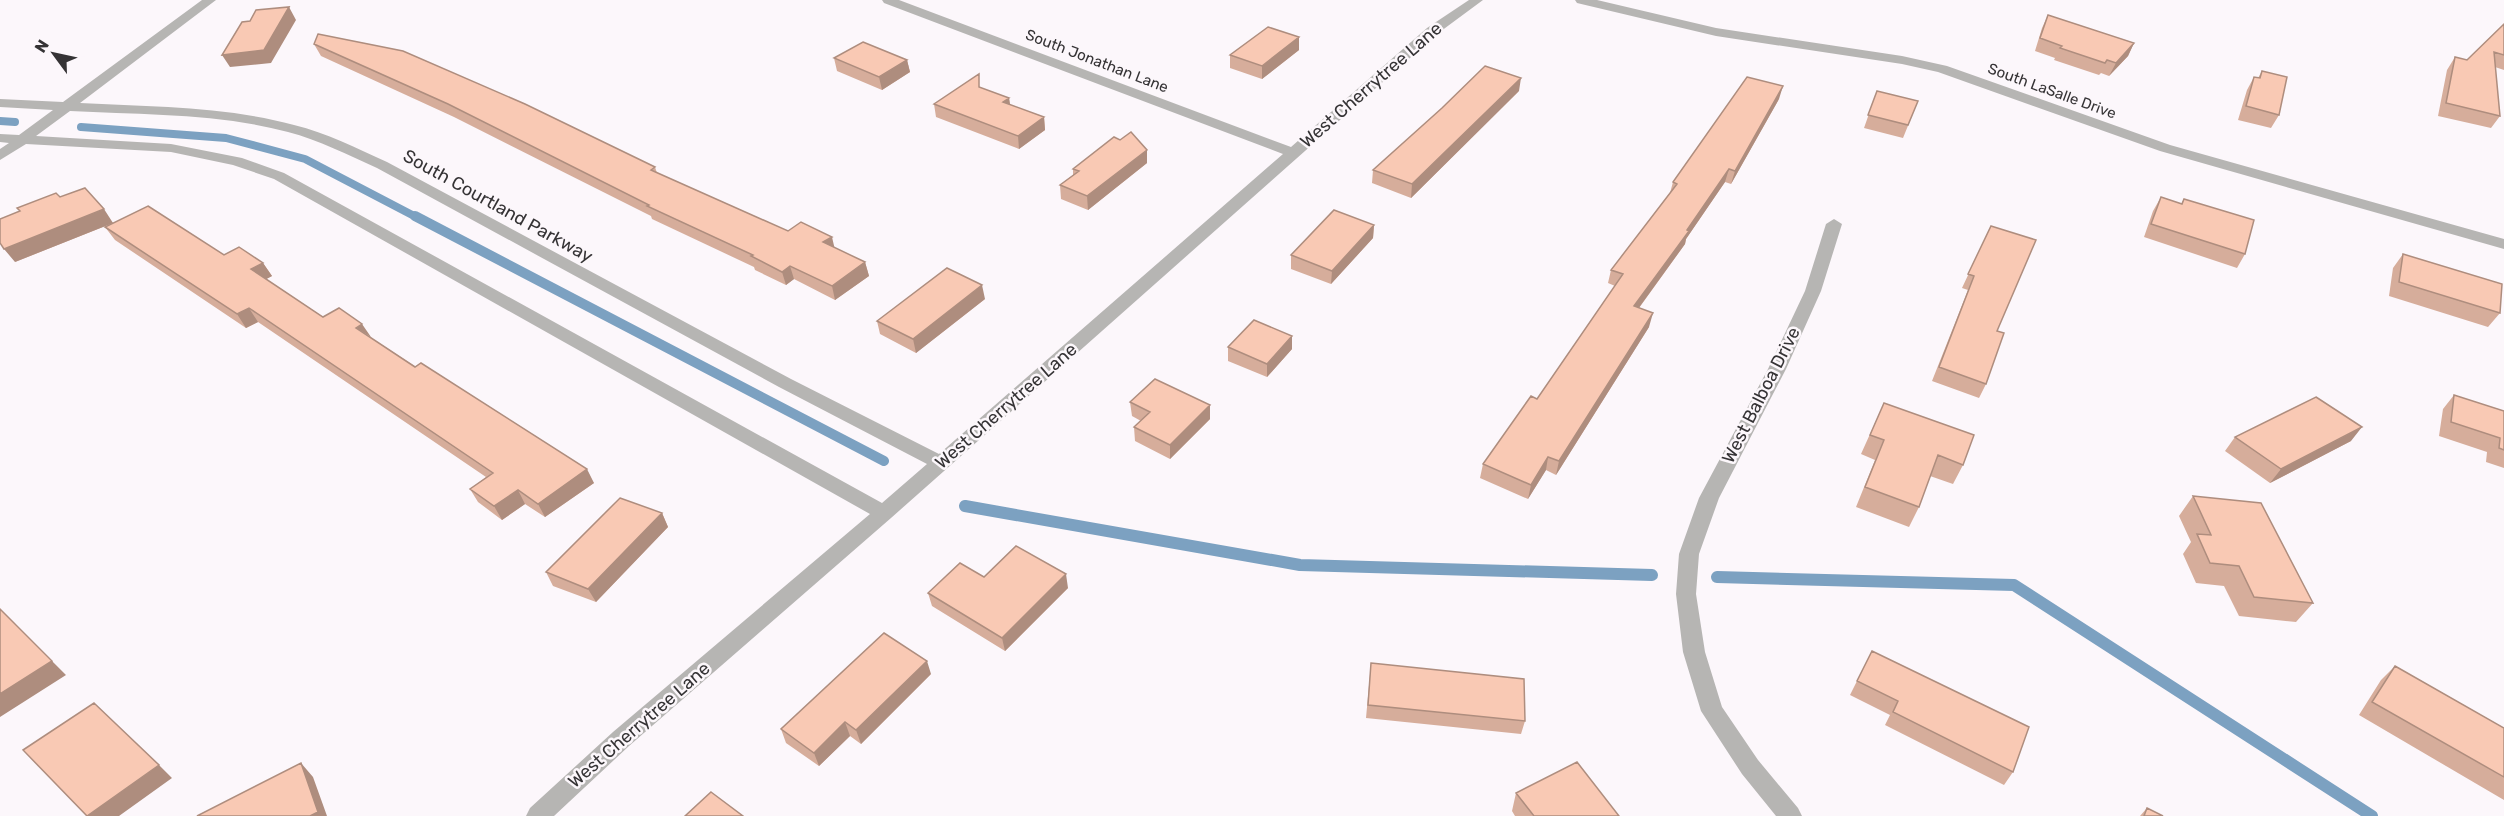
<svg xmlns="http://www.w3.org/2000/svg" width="2504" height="816" font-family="Rubik,sans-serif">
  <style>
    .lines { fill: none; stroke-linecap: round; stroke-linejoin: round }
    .stream-far2 { stroke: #7ca1c1; stroke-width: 8 }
    .stream-far1 { stroke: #7ca1c1; stroke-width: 10 }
    .stream { stroke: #7ca1c1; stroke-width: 12 }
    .minor { fill: #b6b5b3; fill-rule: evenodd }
    .wall { fill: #d6ad9b }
    .shaded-wall { fill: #ae8d7e }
    .building { fill: #f9c9b4; stroke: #ae8d7e; stroke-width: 1.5 }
    .labels { text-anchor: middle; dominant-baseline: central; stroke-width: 5; stroke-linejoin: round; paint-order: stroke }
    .far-street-label { font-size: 15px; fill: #353335; stroke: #fcf7fb }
    .street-label { font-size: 18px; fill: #353335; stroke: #fcf7fb }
  </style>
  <rect width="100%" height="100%" fill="#fcf7fb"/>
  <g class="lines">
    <path class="stream-far2" d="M0,121L15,122
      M81,127L226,138L305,159L418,218"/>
    <path class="stream-far1" d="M415,216L884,461"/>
    <path class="stream" d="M965,506L1300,565L1652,575
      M1717,577L2014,585L2372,816"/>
    <path class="minor" d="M202,0H216L80,103C151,107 225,106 294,125C327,133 356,148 387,162L791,379L939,454L1283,154L884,3L882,0H899L1291,147L1427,28L1469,0H1483L1437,34L891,518L629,746L554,816H526L530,808L613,732L870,514L274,179L233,165L171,152L26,144L0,160V149L9,143L0,142V134L19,135L53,110L0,107V99L63,102ZM70,111C142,115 218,113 288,132C319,140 348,155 377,168L779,387L927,464L882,503L284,173L242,158L171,144L36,136Z
      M1575,0H1597L1716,28L1902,56L1947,66L2170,145L2504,239V249L2160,151L1938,72L1902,64L1716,36L1577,3Z
      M1834,219L1842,224L1821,291L1786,369L1719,498L1699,554L1696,594L1705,652L1722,707L1758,760L1798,808L1802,816H1776L1742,774L1701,711L1683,652L1676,594L1679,554L1699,498L1768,369L1805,291L1826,224Z"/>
  </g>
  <path class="wall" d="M2048,15L2134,43L2128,56L2109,76L2101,73L2099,75L2054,60L2055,58L2035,51L2042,28Z
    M2504,24V70L2495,67L2500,116L2491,128L2438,116L2447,70L2455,57L2467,60Z
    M314,44L655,167L657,173L788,231L835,248L865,262L869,276L835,300L794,279L786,285L755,270L754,267L652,219L651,216L454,117L321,56Z
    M1299,50L1262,79L1230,68V55Z
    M834,58L907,60L910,72L882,90L837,71Z
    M2262,71L2279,115L2271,128L2238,120L2247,90L2254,77L2258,78Z
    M981,88L1009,98L1010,105L1044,117L1045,130L1019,149L936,117L934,104Z
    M1519,91L1411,198L1372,183L1373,170Z
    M1877,91L1918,101L1903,138L1864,128Z
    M1779,99L1731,184L1725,182L1686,239L1685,244L1639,308L1649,327L1556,475L1546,470L1528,499L1480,478L1483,464L1537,399L1615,286L1608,283L1611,270L1670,193L1673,182Z
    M1147,163L1088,210L1061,199L1060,185L1073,175V169Z
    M60,197L113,223L224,255L263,263L272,276L266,279L323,317L370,337L594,483L545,517L525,504L502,520L478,502L470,489L486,477L258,322L246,328L115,240L105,227L113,223L15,262Z
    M2161,197L2181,204L2184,199L2245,254L2237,268L2144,237L2153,211Z
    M1374,225L1373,238L1331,284L1291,269V255Z
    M1991,226L1986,384L1979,398L1932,381L1968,290L1962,288Z
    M2403,254L2500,313L2488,327L2389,296L2393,268Z
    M985,299L916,353L880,334L877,321Z
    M1292,336V349L1267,377L1228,361V347Z
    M2454,395L2504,411V468L2486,462L2487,452L2439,436L2443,409Z
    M1130,402L1210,405V419L1170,459L1135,441L1134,427L1141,421L1132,416Z
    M1884,403L1963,465L1953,484L1930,476L1919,507L1909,527L1856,507L1875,460L1861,454Z
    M2235,437L2351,441L2270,483L2225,451Z
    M2193,496L2313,603L2296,622L2239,616L2224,586L2196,583L2183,554L2191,542L2179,516Z
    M662,513L668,527L596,602L553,586L546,572Z
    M984,577L1068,588L1005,651L932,606L928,593Z
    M1872,651L2013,772L2004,785L1885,725L1890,715L1850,695Z
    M1371,663L1525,721L1521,734L1366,718Z
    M2395,666L2504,728V800L2359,715L2381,680Z
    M931,674L861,744L850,736L819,766L786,743L781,729Z
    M1516,793L1619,816H1515L1512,811Z
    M2147,808L2163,816H2140Z"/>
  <path class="shaded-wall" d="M289,7L296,20L271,63L230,67L222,55Z
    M1299,37V50L1262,79V66Z
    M2134,43L2128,56L2109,76L2116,63Z
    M907,60L910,72L882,90L879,77Z
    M1521,78L1519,91L1411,198L1412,184Z
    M1783,86L1779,99L1731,184L1735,171Z
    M1009,98L1011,111L1003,102Z
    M1044,117L1045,130L1019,149L1018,136Z
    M1147,150V163L1088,210L1087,196Z
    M1729,169L1725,182L1686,239L1685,244L1630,320L1634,306Z
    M104,209L113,223L15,262L4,249Z
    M1374,225L1373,238L1331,284L1332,271Z
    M832,237L835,250L823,242Z
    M865,262L869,276L835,300L832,286Z
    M263,263L272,276L259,283L251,269Z
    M790,266L794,279L786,285L782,272Z
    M982,285L985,299L916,353L913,339Z
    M249,308L258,322L246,328L237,314Z
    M1653,313L1649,327L1556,475L1559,461Z
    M362,324L371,337L356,328Z
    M1292,336V349L1267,377V364Z
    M1210,405V419L1170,459V445Z
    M2362,427L2351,441L2270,483L2281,469Z
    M1548,457L1546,470L1528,499L1531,485Z
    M587,469L594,483L545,517L538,504Z
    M518,490L525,504L502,520L494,506Z
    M662,513L668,527L596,602L588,589Z
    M1066,574L1068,588L1005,651L1002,638Z
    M52,661L66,675L0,717V694Z
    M927,661L931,674L861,744L856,730Z
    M845,722L850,736L819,766L814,753Z
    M301,763L313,777L327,816H310Z
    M159,765L172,778L119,816H87Z"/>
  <path class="building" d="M289,7L264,50L222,55L242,22L250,21L256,10Z
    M2048,15L2134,43L2116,63L2107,60L2105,63L2060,48L2062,46L2040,38Z
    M2504,24V55L2494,52L2500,116L2446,103L2455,57L2467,60Z
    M1268,27L1299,37L1262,66L1230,55Z
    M318,34L403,51L525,104L655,167L651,170L788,231L801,222L832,237L823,242L865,262L832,286L790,266L782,272L751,256L753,255L647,206L649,205L448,104L314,44Z
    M863,42L907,60L879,77L834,58Z
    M1485,66L1521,78L1412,184L1373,170L1442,108Z
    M2262,71L2287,77L2279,115L2246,106L2254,77L2260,78Z
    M979,74V87L1009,98L1003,102L1044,117L1018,136L934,104Z
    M1747,77L1783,86L1735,171L1729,169L1687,230L1689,231L1634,306L1653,313L1559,461L1548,457L1531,485L1483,464L1531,396L1537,399L1623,274L1611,270L1677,184L1673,182Z
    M1877,91L1918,101L1908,125L1868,115Z
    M1131,132L1147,150L1087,196L1060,185L1079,171L1073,169L1114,137L1120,140Z
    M85,188L104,209L4,249L0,243V219L20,211L17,208L56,193L60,197Z
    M2161,197L2182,204L2184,199L2254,220L2245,254L2151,224Z
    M148,206L224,255L239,247L263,263L251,269L323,317L339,308L362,324L356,328L415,367L421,363L587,469L538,504L518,490L494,506L470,489L493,473L249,308L237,314L105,227Z
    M1334,210L1374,225L1332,271L1291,255Z
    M1991,226L2036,240L1997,331L2004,333L1986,384L1939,367L1974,276L1968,274Z
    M2403,254L2502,284L2500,313L2399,282Z
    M947,268L982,285L913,339L877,321Z
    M1254,320L1292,336L1267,364L1228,347Z
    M1155,379L1210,405L1170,445L1134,427L1150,412L1130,402Z
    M2454,395L2504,411V450L2499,448L2500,438L2451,422Z
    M2316,397L2362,427L2281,469L2235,437Z
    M1884,403L1974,435L1963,465L1938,455L1919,507L1865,487L1884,440L1870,435Z
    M2193,496L2261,503L2313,603L2254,597L2239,566L2210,563L2197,534L2211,535Z
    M620,498L662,513L588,589L546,572Z
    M1016,546L1066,574L1002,638L928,593L960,563L984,577Z
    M0,609L52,661L0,694Z
    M884,633L927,661L856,730L845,722L814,753L781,729Z
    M1872,651L2029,727L2013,772L1893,712L1898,701L1857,681Z
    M1371,663L1524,679L1525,721L1368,705Z
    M2395,666L2504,728V777L2372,702Z
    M94,703L159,765L87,816L23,750Z
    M1577,762L1619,816H1534L1516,793Z
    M301,763L318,812L310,816H197Z
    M711,792L743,816H685Z
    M2147,808L2163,816H2144Z"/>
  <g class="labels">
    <g class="far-street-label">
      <text transform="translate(1097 61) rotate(21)">South Jonathan Lane</text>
      <text transform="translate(2052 91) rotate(20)">South LaSalle Drive</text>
    </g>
    <g class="street-label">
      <text transform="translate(1371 85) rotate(-41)">West Cherrytree Lane</text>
      <text transform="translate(498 206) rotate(29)">South Courtland Parkway</text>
      <text transform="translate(1761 395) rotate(-63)">West Balboa Drive</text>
      <text transform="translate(1006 406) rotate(-41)">West Cherrytree Lane</text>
      <text transform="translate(639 725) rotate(-41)">West Cherrytree Lane</text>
    </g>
  </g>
  <g transform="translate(54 54) rotate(303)" stroke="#fcf7fb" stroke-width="4.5" paint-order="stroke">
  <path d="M0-4.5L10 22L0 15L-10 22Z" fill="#353335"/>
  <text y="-9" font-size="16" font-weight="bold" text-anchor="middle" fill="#353335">N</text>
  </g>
</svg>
